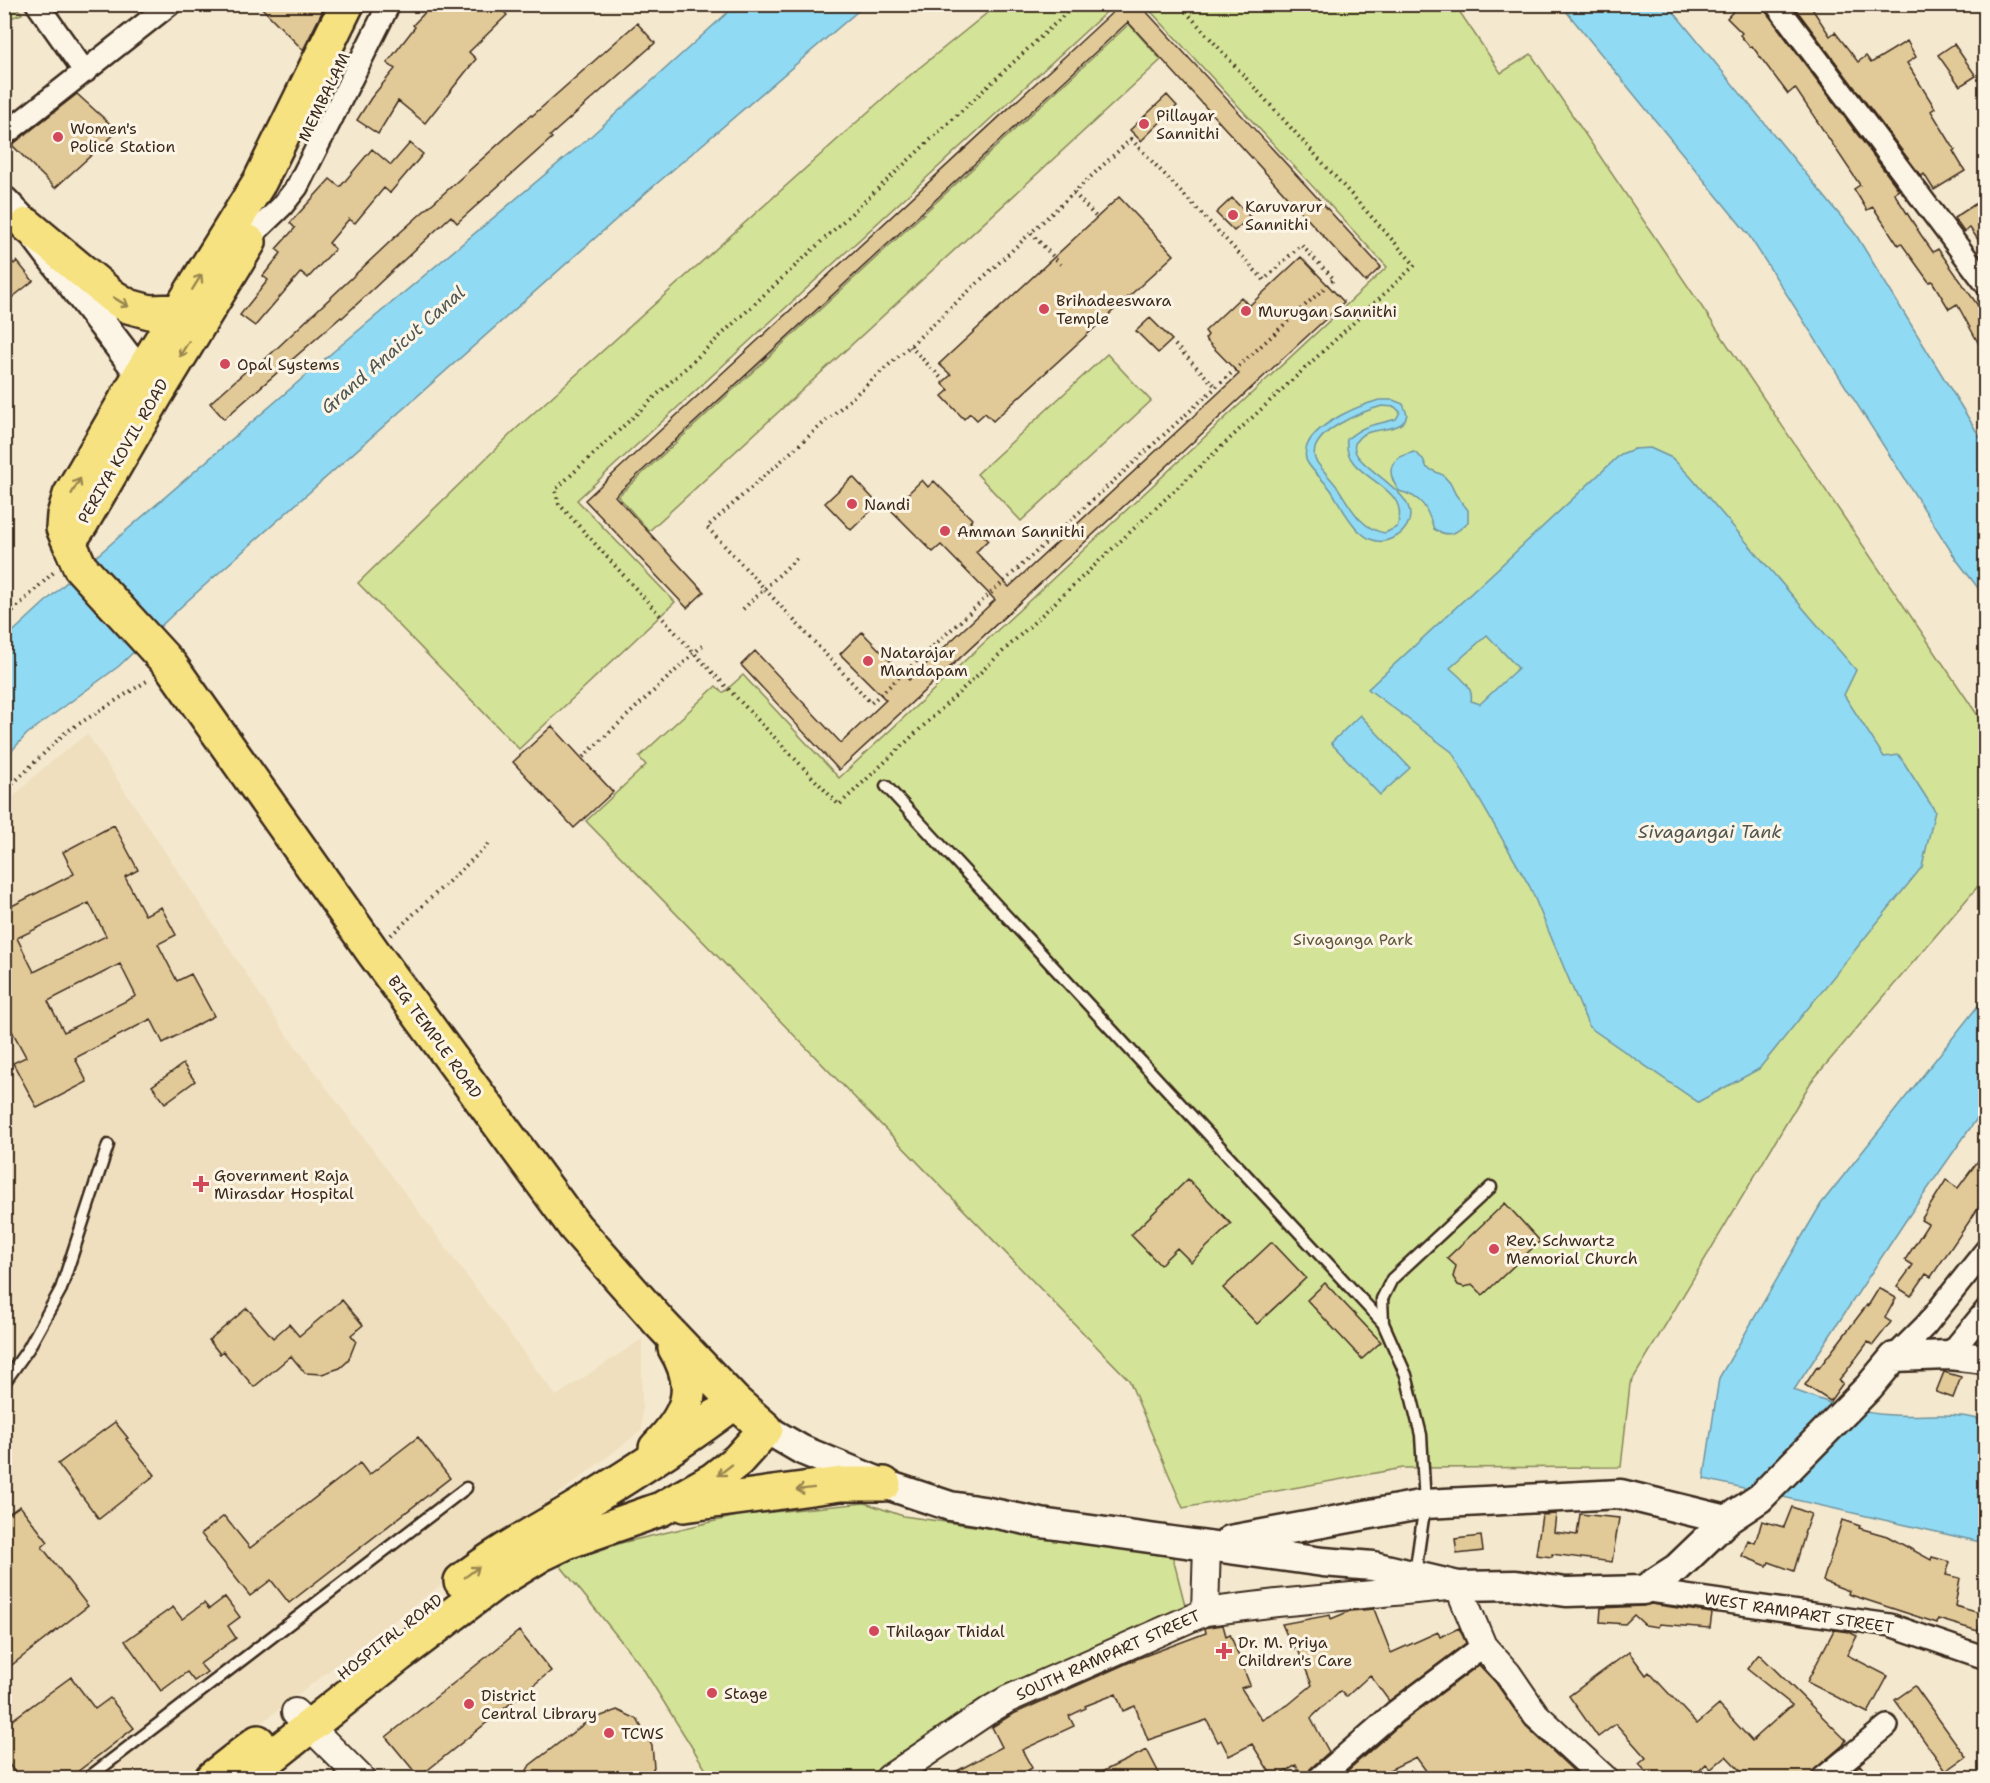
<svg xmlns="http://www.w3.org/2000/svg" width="1990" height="1783" font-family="'Shantell Sans',sans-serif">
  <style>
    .built { fill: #efdfbe }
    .green { fill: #d3e397; stroke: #87865a; stroke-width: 1.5 }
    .water { fill: #91daf3; stroke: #6f949e; stroke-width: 1.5; fill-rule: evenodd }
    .building { fill: #e2c998; stroke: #3b2a1e; stroke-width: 1.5; fill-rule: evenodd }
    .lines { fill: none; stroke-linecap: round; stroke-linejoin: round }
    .service-casing { stroke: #3b2a1e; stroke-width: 15 }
    .minor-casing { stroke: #3b2a1e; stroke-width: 26 }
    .tertiary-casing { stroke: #3b2a1e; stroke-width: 30 }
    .secondary-casing { stroke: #3b2a1e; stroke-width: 33 }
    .primary-casing { stroke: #3b2a1e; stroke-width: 38 }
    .path { stroke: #3b2a1e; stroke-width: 4; stroke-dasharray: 1.5 4.5; stroke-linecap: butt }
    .service { stroke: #fcf5e5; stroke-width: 10 }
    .minor { stroke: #fcf5e5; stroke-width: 21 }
    .tertiary { stroke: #fcf5e5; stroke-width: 26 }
    .secondary { stroke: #fcf5e5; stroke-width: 28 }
    .primary { stroke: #f7e281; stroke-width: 33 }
    .oneway { stroke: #998650 }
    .poi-dot { fill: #d1495b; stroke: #fcf5e5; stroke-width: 2 }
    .labels { text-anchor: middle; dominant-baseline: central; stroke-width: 6; stroke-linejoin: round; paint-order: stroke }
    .street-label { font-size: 16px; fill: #3b2a1e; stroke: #fcf5e5 }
    .poi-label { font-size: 16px; fill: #3b2a1e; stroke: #fcf5e5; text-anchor: start }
    .park-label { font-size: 16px; fill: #61583c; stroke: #fcf5e5 }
    .water-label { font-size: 18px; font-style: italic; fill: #505653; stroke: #fcf5e5 }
  </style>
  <rect width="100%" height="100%" fill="#f4e8ce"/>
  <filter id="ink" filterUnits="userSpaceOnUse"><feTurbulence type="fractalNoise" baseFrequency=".0167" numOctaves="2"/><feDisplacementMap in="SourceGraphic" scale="12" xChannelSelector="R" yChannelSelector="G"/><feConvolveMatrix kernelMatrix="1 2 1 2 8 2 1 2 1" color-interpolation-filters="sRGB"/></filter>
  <g filter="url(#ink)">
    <path class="built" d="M87,734L282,1028L556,1396L642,1339V1430L190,1778H5V805L42,769Z"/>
    <path class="green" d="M4,5H14L22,14L5,20Z
      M997,5H1114L577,500L675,602L519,749L358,583L517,428L898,85Z
      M1145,5H1455L1501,73L1531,54L1985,726V878L1811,1082L1630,1384L1621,1467L1403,1468L1183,1508L1129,1380L586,821L646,765L639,757L716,686L723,693L743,675L839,778L1387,267Z
      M1129,24L1161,60L649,531L618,496Z
      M1107,354L1151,401L1021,521L977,474Z
      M865,1503L903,1516L1172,1554L1186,1609L882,1778H711L642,1667L559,1564L621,1543L741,1515Z"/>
    <path class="water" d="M736,5H865L648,191L186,602L119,666L27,734L5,758V639L69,580L334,351L591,136Z
      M1561,5H1668L1856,235L1985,445V597L1956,559L1748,234Z
      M1379,400H1393L1403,404L1407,414C1406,417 1406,420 1403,422C1392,434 1361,425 1355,444C1347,468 1433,494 1404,530C1401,534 1398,536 1393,538C1363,554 1344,510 1331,490C1325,481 1308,468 1306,459C1299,429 1358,406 1379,400ZM1382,406L1395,407L1400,412L1396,419C1374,426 1368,422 1347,439C1341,481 1414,482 1397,527L1385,533C1362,529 1352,510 1340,491C1335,482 1317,465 1315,459C1307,432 1364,411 1382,406Z
      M1650,448L1672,458L1689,475L1856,670L1844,695L1884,757L1899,755L1935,811L1922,867L1759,1069L1698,1102L1589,1027L1530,887L1452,752L1368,689L1621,454L1634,449ZM1487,635L1518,668L1480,704L1471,701C1474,687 1460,677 1450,668Z
      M1414,452L1423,459L1427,468L1443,475L1450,483L1456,495L1468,510V522C1456,534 1449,538 1434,529C1427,508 1423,497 1399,491C1385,471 1389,458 1414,452Z
      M1360,715L1410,768L1380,795L1331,743Z
      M1985,997V1107L1908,1217L1794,1390C1826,1402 1858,1414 1893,1415C1924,1417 1956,1411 1985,1421V1543L1704,1479L1719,1378L1821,1204Z"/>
    <path class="building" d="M258,4H326L303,50Z
      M433,4H497L507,15L469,52L476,59L425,123L398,101L378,134L357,120L371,98L395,69L387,63L415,27L413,25Z
      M1112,4H1147L1143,8L1381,267L1365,282L1128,22L615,496L704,592L687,608L585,500L1116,9Z
      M1740,4H1763L1766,12L1899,190L1894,193L1921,235L1933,252L1938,249L1986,317V357L1957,304L1949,309L1932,281L1929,282L1901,243L1898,245L1873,207L1867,210L1854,189L1860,185L1795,88L1788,94L1752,46L1750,47L1740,35L1742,33L1727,18Z
      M1792,4H1809L1830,36L1835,32L1858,62L1866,56L1871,63L1907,41L1916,57L1907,63L1935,108L1931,111L1955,150L1953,151L1965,171L1934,190L1924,174L1921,176Z
      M637,23L655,43L550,136L552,138L457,223L451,216L342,318L341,317L224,419L210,403L255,363L258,366L394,238L531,115L532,116Z
      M1954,44L1976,76L1960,86L1938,55Z
      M77,94L118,131L55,188L12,145Z
      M1167,95L1177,106L1141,141L1130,130Z
      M410,143L423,154L390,193L384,188L355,223L349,219L329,243L335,249L308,278L301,272L255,326L240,315L268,280L263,276L281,253L276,249L295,228L290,223L330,179L340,187L372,149L391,165Z
      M1119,197L1174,255L993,421L985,413L977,420L970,413L964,419L942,396L949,390L942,383L951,375L939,364Z
      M1986,197V251L1970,228L1964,232L1954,218Z
      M1232,198L1250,217L1234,231L1216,213Z
      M4,252L14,264L17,261L33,281L4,304Z
      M1301,257L1344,302L839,770L741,665L755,651L841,743L886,700L840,654L862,632L909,680L995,600L941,545L933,552L891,510L922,480L928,487L934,481L972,519L970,522L988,540L976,552L1009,587L1239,374L1205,339L1208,335L1205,331L1241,297L1249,306Z
      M1150,318L1172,340L1158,353L1136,331Z
      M853,477L878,504L851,530L825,503Z
      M552,726L613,792L574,828L513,762Z
      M114,825L138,870L125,877L145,915L161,907L176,935L158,944L177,981L191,974L214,1016L163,1043L151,1019L75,1058L87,1082L37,1108L13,1063L26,1057L4,1016V910L74,874L63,852ZM89,903L106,936L34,972L17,938ZM120,964L136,996L64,1032L48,1001Z
      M183,1064L195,1081L165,1103L152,1086Z
      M1986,1150V1197L1931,1277L1926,1274L1911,1296L1897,1287L1913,1265L1905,1260L1928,1224L1921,1220L1946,1180L1958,1188Z
      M1188,1179L1231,1224L1191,1262L1177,1248L1160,1265L1131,1235Z
      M1505,1203L1540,1241L1483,1295L1473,1285L1464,1287L1458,1285L1453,1277L1456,1266L1447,1258Z
      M1272,1242L1306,1278L1257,1324L1223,1288Z
      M1325,1283L1381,1342L1362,1359L1307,1300Z
      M1879,1288L1896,1298L1885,1318L1891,1322L1873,1345L1868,1342L1839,1381L1843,1383L1830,1401L1805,1385L1817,1367L1819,1368L1867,1305L1868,1306Z
      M342,1300L363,1325L351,1335L356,1341L348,1361L340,1368L322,1374L305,1373L291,1356L254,1387L223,1351L220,1354L209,1340L247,1308L273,1338L289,1324L299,1336Z
      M1944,1372L1961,1377L1953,1398L1936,1392Z
      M115,1422L128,1438L126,1439L155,1475L99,1519L58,1464Z
      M418,1437L450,1478L289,1603L271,1580L250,1596L201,1534L224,1516L250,1548L360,1463L369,1475Z
      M20,1506L48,1542L42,1547L88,1606L4,1671V1517Z
      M1792,1507L1811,1514L1804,1533L1805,1534L1794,1571L1769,1562L1767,1566L1742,1556L1748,1540L1755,1543L1762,1521L1784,1527Z
      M1556,1514L1554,1532L1577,1535L1580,1514L1619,1518L1612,1562L1552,1554V1557L1536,1555L1542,1515Z
      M1842,1520L1860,1526L1859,1528L1887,1536L1931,1560L1932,1557L1950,1562L1946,1575L1960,1578L1955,1606L1983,1614L1978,1631L1938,1619L1937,1623L1848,1594L1849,1591L1823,1581Z
      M1481,1536L1483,1551L1457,1554L1455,1539Z
      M225,1597L240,1617L228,1626L236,1638L200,1664L207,1672L194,1681L187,1672L161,1691L125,1641L173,1607L182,1619L204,1603L209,1609Z
      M1651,1604L1712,1613L1710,1628L1659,1624L1658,1627L1645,1625L1634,1615L1625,1624L1600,1622L1601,1608L1643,1606Z
      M1374,1609L1391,1653L1438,1632L1440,1637L1459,1628L1466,1643L1389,1701L1370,1675L1346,1697L1340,1691L1311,1718L1329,1752L1310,1769L1307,1779H1302L1296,1765L1274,1779L1252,1744L1229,1756L1221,1740L1218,1742L1207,1720L1148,1740L1135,1706L1123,1711L1116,1694L1085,1706L1086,1708L1069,1716L1074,1726L1022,1750L1032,1768L1013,1779H942L1002,1747L992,1727L1011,1715L1139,1658L1206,1633L1205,1628L1209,1627L1223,1625L1226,1636L1230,1634L1250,1685L1241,1688L1262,1720L1288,1705L1312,1685L1297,1647L1293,1649L1282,1624L1330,1615L1331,1619L1350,1611Z
      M1834,1630L1849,1632L1857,1636L1847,1655L1888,1676L1868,1713L1807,1682Z
      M519,1631L551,1671L419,1777L386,1737Z
      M1629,1652L1646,1675L1649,1672L1697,1724L1719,1705L1752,1741L1792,1705L1747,1669L1759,1654L1846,1740L1843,1745L1815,1769L1810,1779H1748L1726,1756L1711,1769L1706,1764L1691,1779H1653L1639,1764L1646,1758L1616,1724L1598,1737L1569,1696Z
      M1479,1665L1496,1683L1526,1726L1582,1779H1432L1416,1757L1387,1771L1392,1779H1338L1403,1722Z
      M71,1677L95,1709L110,1698L134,1728L68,1779H20L4,1758V1726Z
      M1915,1686L1966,1757L1946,1771L1895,1700Z
      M617,1710L637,1719L652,1746L654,1767L647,1779H522L530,1765L588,1721Z
      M1147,1750L1162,1779H1087Z
      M1860,1765L1871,1779H1843Z"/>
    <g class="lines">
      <g class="service-casing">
        <path id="service" d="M886,786L1383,1323L1406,1375L1421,1435L1425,1504L1415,1574
          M1383,1323L1382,1299L1392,1279L1491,1187
          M4,1383L28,1349L61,1289L108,1145
          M88,1778L466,1488"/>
      </g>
      <g class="minor-casing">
        <path id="minor" d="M37,4L85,72
          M1776,4L1986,284
          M4,135L170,4
          M255,232L282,206L297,187L389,4
          M1949,1355L1986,1310
          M1894,1357L1926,1325L1986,1250
          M1643,1590L1890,1625L1986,1658
          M1319,1778L1395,1712L1483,1646
          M1823,1778L1887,1726"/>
      </g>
      <g class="tertiary-casing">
        <path id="tertiary" d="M1205,1612L1207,1545
          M295,1712L361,1778
          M889,1778L991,1709L1008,1699L1205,1612L1277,1603L1458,1586L1483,1646L1508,1674L1536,1715L1604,1778"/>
      </g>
      <g class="secondary-casing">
        <path id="secondary" d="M4,201L27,225L153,391
          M766,1429L802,1450L884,1484L950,1506L983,1511L1041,1523L1323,1562L1373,1566L1458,1586L1516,1585L1566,1592L1643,1590L1677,1568L1727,1520L1760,1498L1869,1387L1894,1357L1949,1355L1986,1359
          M1230,1540L1425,1504L1621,1494L1727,1520"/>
      </g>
      <g class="primary-casing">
        <path id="primary" d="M27,225L112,296L128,306L150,312L179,311
          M69,541L81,524L156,395L249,242
          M656,1448C688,1415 700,1389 675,1348
          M684,1505L841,1484H884
          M461,1581C498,1552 538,1531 578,1507C632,1474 685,1440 735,1402
          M212,1778L258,1742
          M245,1778L399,1655L493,1584L540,1555L567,1542L661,1509L714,1479L738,1460L766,1429L735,1402L660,1323L575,1227L373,952L171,666L80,567L63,528L64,515L70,495L146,365L260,181L347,4"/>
      </g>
      <path class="path" d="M1076,4L555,490L559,504L694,653L839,805L1415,265L1179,4
        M1131,139L1264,280L1301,245L1334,279L871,703L707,527L910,346Z
        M1074,193L1096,217
        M1031,233L1063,267
        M1175,345L1216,387
        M910,346L941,378
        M743,609L798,557
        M4,619L55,571
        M583,757L705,643
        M4,792L66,732L150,679
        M391,935L489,844"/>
      <use href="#service" class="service"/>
      <use href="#minor" class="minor"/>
      <use href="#tertiary" class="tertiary"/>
      <use href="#secondary" class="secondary"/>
      <use href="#primary" class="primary"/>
    </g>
    <defs><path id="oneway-shaft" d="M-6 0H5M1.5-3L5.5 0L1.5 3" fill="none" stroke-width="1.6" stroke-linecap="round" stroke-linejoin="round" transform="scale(1.5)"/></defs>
    <g class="oneway">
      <use href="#oneway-shaft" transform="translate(197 282) rotate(-58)"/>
      <use href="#oneway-shaft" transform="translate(121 302) rotate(31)"/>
      <use href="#oneway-shaft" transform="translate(184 349) rotate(121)"/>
      <use href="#oneway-shaft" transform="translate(76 486) rotate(-60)"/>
      <use href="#oneway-shaft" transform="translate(725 1470) rotate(142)"/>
      <use href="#oneway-shaft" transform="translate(805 1489) rotate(173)"/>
      <use href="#oneway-shaft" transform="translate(472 1572) rotate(-37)"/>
    </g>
  </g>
  <g class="poi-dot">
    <circle cx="1144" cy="124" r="6"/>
    <circle cx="58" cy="137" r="6"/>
    <circle cx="1233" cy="215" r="6"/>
    <circle cx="1044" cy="309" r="6"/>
    <circle cx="1246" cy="311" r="6"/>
    <circle cx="225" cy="364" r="6"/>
    <circle cx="852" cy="504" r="6"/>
    <circle cx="945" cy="531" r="6"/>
    <circle cx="868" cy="661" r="6"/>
    <path d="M198 1175h6v6h6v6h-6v6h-6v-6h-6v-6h6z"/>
    <circle cx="1494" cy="1249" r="6"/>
    <circle cx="874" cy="1631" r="6"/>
    <path d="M1221 1642h6v6h6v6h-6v6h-6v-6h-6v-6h6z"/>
    <circle cx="712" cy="1693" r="6"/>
    <circle cx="469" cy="1704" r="6"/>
    <circle cx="609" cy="1733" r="6"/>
  </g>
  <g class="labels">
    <g class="street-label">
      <text transform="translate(324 97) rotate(-64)">MEMBALAM</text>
      <text transform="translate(123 451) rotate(-60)">PERIYA KOVIL ROAD</text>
      <text transform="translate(435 1037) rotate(54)">BIG TEMPLE ROAD</text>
      <text transform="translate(1799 1613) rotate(9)">WEST RAMPART STREET</text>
      <text transform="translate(390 1637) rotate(-38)">HOSPITAL ROAD</text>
      <text transform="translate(1108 1655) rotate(-24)">SOUTH RAMPART STREET</text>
    </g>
    <g class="poi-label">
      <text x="1156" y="115">Pillayar<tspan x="1156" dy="18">Sannithi</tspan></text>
      <text x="70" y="128">Women's<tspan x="70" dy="18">Police Station</tspan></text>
      <text x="1245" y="206">Karuvarur<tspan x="1245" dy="18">Sannithi</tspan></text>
      <text x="1056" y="300">Brihadeeswara<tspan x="1056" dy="18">Temple</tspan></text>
      <text x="1258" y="311">Murugan Sannithi</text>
      <text x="237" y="364">Opal Systems</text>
      <text x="864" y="504">Nandi</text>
      <text x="957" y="531">Amman Sannithi</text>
      <text x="880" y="652">Natarajar<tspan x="880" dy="18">Mandapam</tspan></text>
      <text x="214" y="1175">Government Raja<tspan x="214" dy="18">Mirasdar Hospital</tspan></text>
      <text x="1506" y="1240">Rev. Schwartz<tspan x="1506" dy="18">Memorial Church</tspan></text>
      <text x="886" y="1631">Thilagar Thidal</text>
      <text x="1238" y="1642">Dr. M. Priya<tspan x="1238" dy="18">Children's Care</tspan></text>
      <text x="724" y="1693">Stage</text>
      <text x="481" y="1695">District<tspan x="481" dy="18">Central Library</tspan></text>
      <text x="621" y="1733">TCWS</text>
    </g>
    <g class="park-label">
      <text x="1353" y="939">Sivaganga Park</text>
    </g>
    <g class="water-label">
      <text transform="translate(393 350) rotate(-41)">Grand Anaicut Canal</text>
      <text x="1710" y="832">Sivagangai Tank</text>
    </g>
  </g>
  <rect width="1990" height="1783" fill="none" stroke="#fcf5e5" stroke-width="24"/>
  <rect x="12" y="12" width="1966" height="1759" fill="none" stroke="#3b2a1e" stroke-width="2" filter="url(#ink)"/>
</svg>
